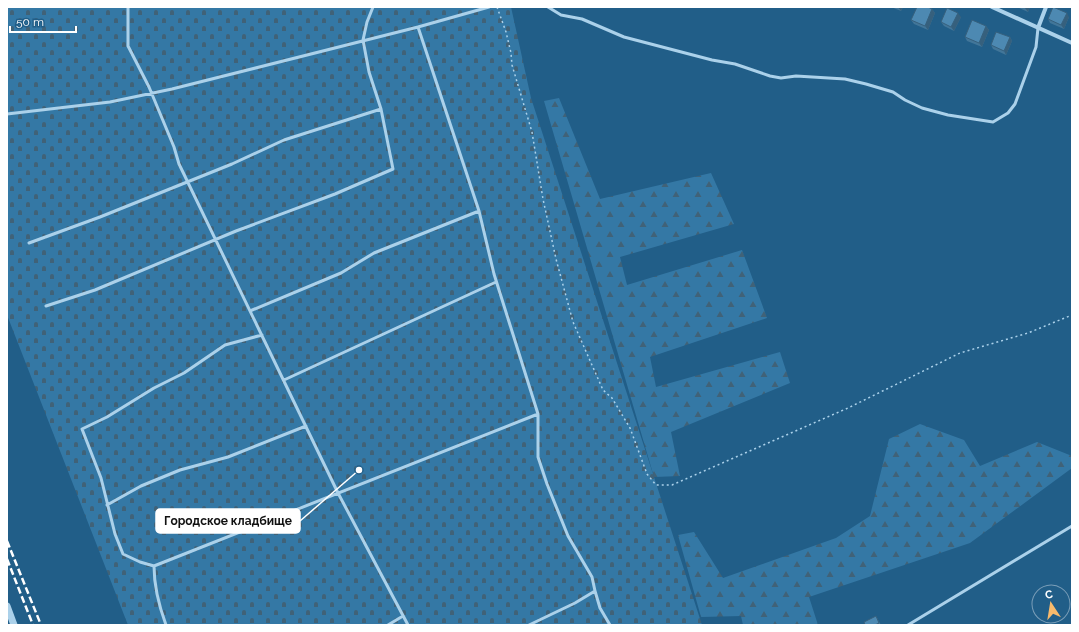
<svg xmlns="http://www.w3.org/2000/svg" width="1079" height="632" font-family="Raleway,sans-serif">
  <style>
    .forest { fill: url(#forest-firs) }
    .cemetery { fill: url(#cemetery-stones) }
    .lines { fill: none; stroke-linecap: round; stroke-linejoin: round }
    .path { stroke: #abd1ea; stroke-width: 1.5; stroke-dasharray: 2 3; stroke-linecap: butt }
    .service { stroke: #abd1ea; stroke-width: 3 }
    .minor { stroke: #abd1ea; stroke-width: 4 }
    .tertiary { stroke: #abd1ea; stroke-width: 7 }
    .rail { stroke: #fff; stroke-width: 2.5; stroke-dasharray: 7 3; stroke-linecap: butt }
    .wall { fill: #427699 }
    .shaded-wall { fill: #36607d }
    .building { fill: #4d89b2; stroke: #36607d }
    .leader { fill: none; stroke: #fff; stroke-width: 1.5 }
    .callout-dot { fill: #fff; stroke: #215e88; stroke-width: 1.5 }
    .callout { fill: #fff; stroke: #fff; stroke-width: 1.5 }
    .callout-label { font-size: 12px; text-anchor: middle; font-weight: bold; fill: #111 }
  </style>
  <defs>
    <pattern id="forest-firs" width="22" height="20" patternUnits="userSpaceOnUse"><rect width="22" height="20" fill="#3478a5"/><path d="M5 1l3.5 6h-7zM16 11l3.5 6h-7z" fill="#406278"/></pattern>
    <pattern id="cemetery-stones" width="16" height="16" patternUnits="userSpaceOnUse"><rect width="16" height="16" fill="#3478a5"/><path d="M2 7V4a2 2 0 0 1 4 0v3zM10 15v-3a2 2 0 0 1 4 0v3z" fill="#406278"/></pattern>
  </defs>
  <rect width="100%" height="100%" fill="#215e88"/>
  <path class="forest" d="M559,98L600,199L711,173L734,224L620,257L627,285L742,250L767,318L650,357L656,387L780,352L790,383L671,432L680,476L654,477L544,101Z
    M920,424L964,440L980,466L1037,442L1072,456V468L970,543L809,597L818,625H743L741,616L701,617L678,535L694,532L723,578L836,538L870,516L889,439Z"/>
  <path class="cemetery" d="M7,7H511L531,98L702,625H128L7,315Z"/>
  <g class="lines">
    <path class="path" d="M497,7L506,32L511,53L512,65L532,132L543,199L556,259L573,322L603,390L612,398L630,428L647,474L656,485H672L848,408L960,353L1028,333L1072,315"/>
    <path class="service" d="M128,7V46L149,87L174,147L179,164L338,493L408,625
      M548,7L561,15L582,19L624,37L712,60L735,64L770,76L781,78L796,76L845,79L866,84L893,92L905,100L922,108L948,115L993,122L1008,113L1015,104L1036,47L1038,28
      M418,27L489,7
      M7,114L110,102L172,89L418,27L479,211L494,274L538,414L154,566
      M29,243L100,217L232,164L284,140L381,109
      M46,306L95,290L236,231L335,194L393,169L381,109L369,72L363,40L367,22L373,7
      M250,311L341,273L374,253L479,211
      M284,380L496,282
      M107,505L141,486L180,470L228,457L306,426
      M595,591L600,608L610,625
      M166,625C159,606 154,587 154,566L140,562L123,554L115,534L101,478L82,429L107,417L154,388L184,373L225,345L262,335
      M388,625L403,616
      M529,625L575,603L595,591L592,577L568,536L547,484L538,457V414
      M908,625L1072,526"/>
    <path class="minor" d="M992,7L1072,43
      M1038,28L1046,7"/>
    <path class="tertiary" d="M7,606L14,625"/>
    <path class="rail" d="M7,541L41,625
      M7,559L33,625"/>
  </g>
  <path class="wall" d="M891,7H903L901,11Z
    M1017,7H1030L1028,12Z
    M932,9L935,13L928,30L914,24L911,20Z
    M961,17L954,31L944,26L941,22Z
    M1069,17L1064,29L1050,23L1048,19Z
    M986,26L989,30L982,47L967,41L965,37Z
    M1010,37L1012,41L1006,55L993,49L991,45Z
    M877,618L881,625H865Z"/>
  <path class="shaded-wall" d="M898,7H903L901,11Z
    M1026,7H1030L1028,12L1025,8Z
    M932,9L935,13L928,30L925,26Z
    M958,13L961,17L954,31L951,27Z
    M1067,13L1069,17L1064,29L1061,25Z
    M986,26L989,30L982,47L979,43Z
    M1010,37L1012,41L1006,55L1004,51Z"/>
  <path class="building" d="M917,7H928L932,9L925,26L911,20Z
    M1053,7L1067,13L1061,25L1048,19Z
    M947,8L958,13L951,27L941,22Z
    M972,20L986,26L979,43L965,37Z
    M996,32L1010,37L1004,51L991,45Z
    M876,616L879,623L875,625H865L864,622Z"/>
  <path class="leader" d="M359 470L300 521"/>
  <circle class="callout-dot" cx="359" cy="470" r="4"/>
  <rect class="callout" x="156" y="509" width="144" height="24" rx="4"/>
  <g class="callout-label">
    <text x="228" y="525">Городское кладбище</text>
  </g>
  <rect width="1079" height="632" fill="none" stroke="#ffffff" stroke-width="16"/>
  <g transform="translate(1051 604) rotate(348)"><circle r="19" fill="#215e88" stroke="#7a9eb8"/>
  <path d="M0-3L7 15L0 10L-7 15Z" fill="#f7ba6c"/>
  <text y="-6" font-size="11" font-weight="bold" text-anchor="middle" fill="#ffffff">С</text>
  </g>
  <path d="M10 26v6h66v-6" fill="none" stroke="#ffffff" stroke-width="2"/>
  <text x="16" y="26" font-size="12" fill="#ffffff" stroke="#215e88" stroke-width="3" paint-order="stroke">50 m</text>
</svg>
